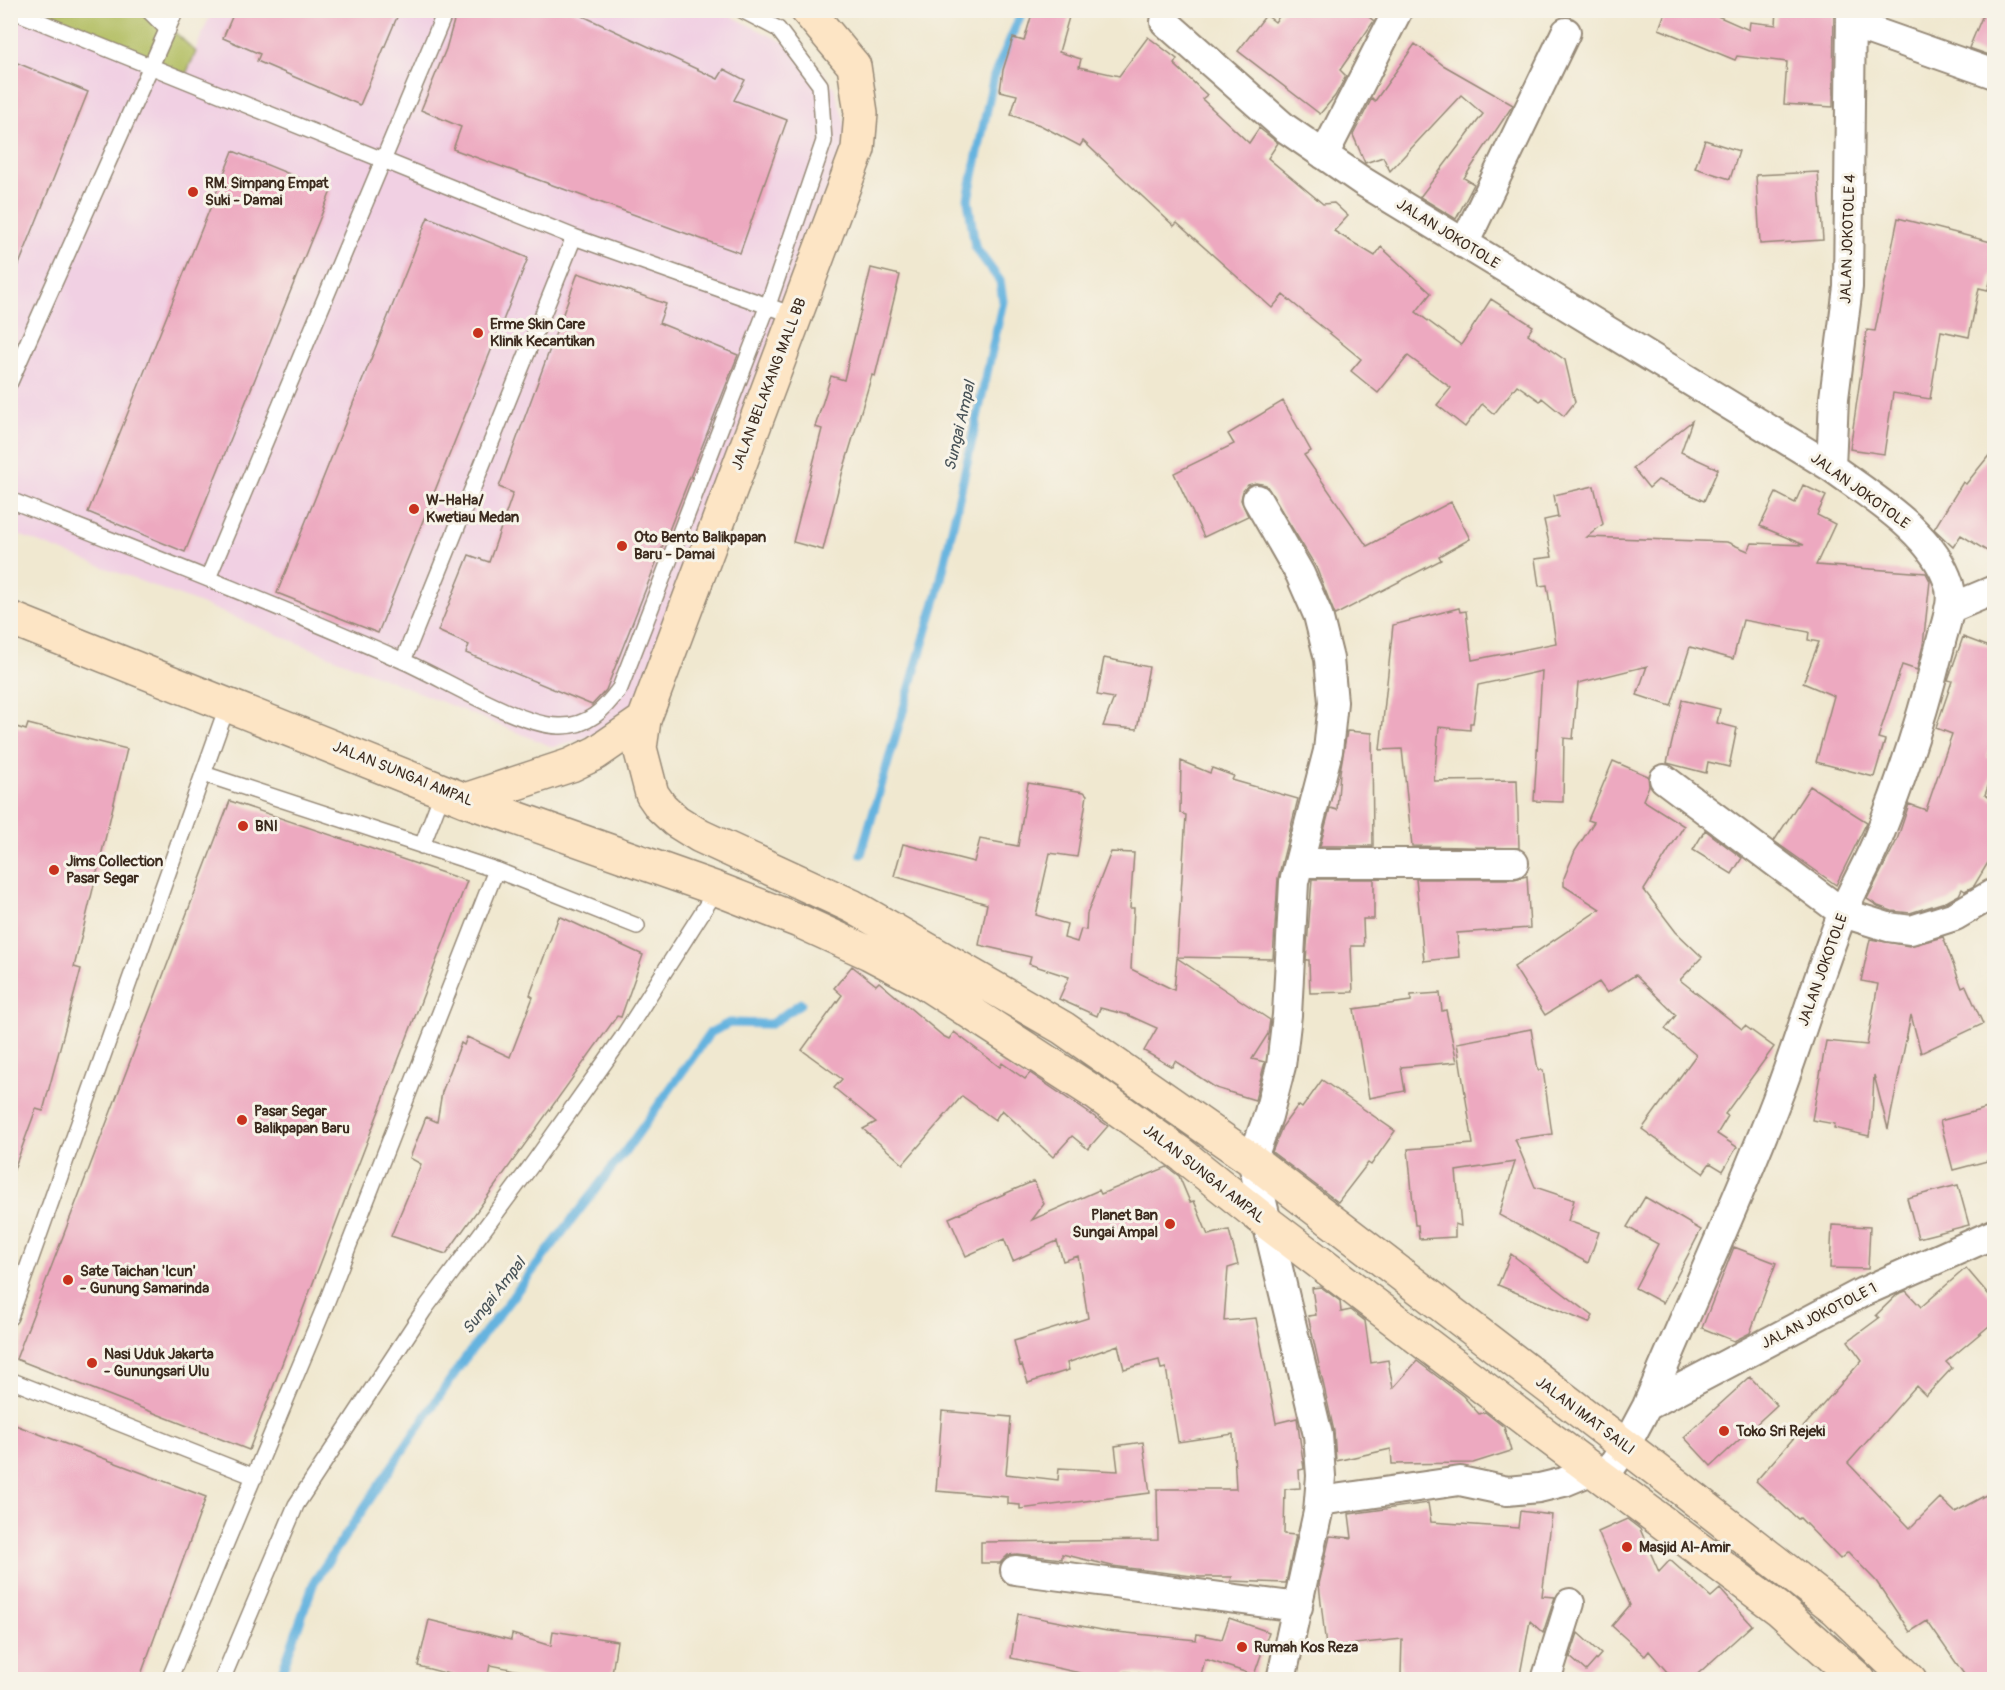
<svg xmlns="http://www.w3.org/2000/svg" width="2005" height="1690" font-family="Pangolin,sans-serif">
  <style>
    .built { fill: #f1d0e3 }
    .green { fill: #afbb5c; stroke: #75723d; stroke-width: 1.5 }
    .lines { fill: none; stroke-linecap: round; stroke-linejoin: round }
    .stream { stroke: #65b3df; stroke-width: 9 }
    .building { fill: #eda9c0 }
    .service-casing { stroke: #968977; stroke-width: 18 }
    .minor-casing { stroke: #968977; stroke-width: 32 }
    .secondary-casing { stroke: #968977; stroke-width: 36 }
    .service { stroke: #fff; stroke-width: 15 }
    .minor { stroke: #fff; stroke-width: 28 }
    .secondary { stroke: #fde5c5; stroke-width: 33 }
    .poi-dot { fill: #c8321e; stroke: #f7f3e8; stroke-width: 2 }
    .labels { text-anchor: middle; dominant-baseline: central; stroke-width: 6; stroke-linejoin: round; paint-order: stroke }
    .poi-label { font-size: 15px; font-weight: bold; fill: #3b2a1e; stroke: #f7f3e8; text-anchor: start }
    .street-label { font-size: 15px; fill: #3b2a1e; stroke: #f7f3e8 }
    .water-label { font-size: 16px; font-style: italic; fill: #485358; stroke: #f7f3e8 }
  </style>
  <rect width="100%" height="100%" fill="#f7f3e8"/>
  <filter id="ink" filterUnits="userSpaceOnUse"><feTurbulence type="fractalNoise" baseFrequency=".0167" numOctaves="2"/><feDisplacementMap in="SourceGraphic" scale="12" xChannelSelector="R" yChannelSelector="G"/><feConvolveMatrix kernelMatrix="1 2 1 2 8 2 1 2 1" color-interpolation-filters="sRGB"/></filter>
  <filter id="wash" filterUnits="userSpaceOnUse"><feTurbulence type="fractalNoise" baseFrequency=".008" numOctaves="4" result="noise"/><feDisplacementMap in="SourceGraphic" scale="24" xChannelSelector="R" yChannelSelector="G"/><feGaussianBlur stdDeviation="1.35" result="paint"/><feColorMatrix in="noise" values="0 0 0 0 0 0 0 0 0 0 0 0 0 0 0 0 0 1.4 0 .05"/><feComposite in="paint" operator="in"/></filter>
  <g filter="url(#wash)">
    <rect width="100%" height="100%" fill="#f0e8d0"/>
    <path class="built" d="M10,11L184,76L212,11H721L799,50L822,71L834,87L851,144L626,726L553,747L214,609L11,532Z"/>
    <path class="green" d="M21,11H152L196,52L185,76Z"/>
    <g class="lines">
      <path class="stream" d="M861,854L938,592L1003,301L1000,281L975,247L968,199L994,76L1023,10
        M279,1680L314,1582L463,1361L632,1142L710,1033L729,1023L771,1024L801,1003"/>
    </g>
    <g id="blocks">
      <path class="building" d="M235,10H400L360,105L257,61L260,54L223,38Z
        M457,10H570L718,79L724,69L745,80L734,100L787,120L740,253L453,149L461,127L421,110L446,49Z
        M1033,10H1071L1059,52L1081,59L1079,67L1119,76L1148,37L1177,59L1174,64L1207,95L1202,99L1249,143L1259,128L1278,143L1268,158L1323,204L1334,203L1348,216L1334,231L1375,256L1381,247L1431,293L1416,312L1461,345L1491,299L1533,326L1528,334L1565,360L1575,402L1564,416L1542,398L1540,401L1517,385L1494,414L1482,404L1465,427L1437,405L1451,388L1408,356L1378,393L1351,371L1361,359L1283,295L1272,308L1177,223L1174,226L1083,141L1080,146L1040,125L1011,115L1017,95L1000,91L1003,70L1013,38L1024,41Z
        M1284,10H1360L1374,21L1340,70L1346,76L1335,96L1320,114L1238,51L1266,15L1275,22Z
        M1666,10H1704L1749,30L1750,22L1776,25L1777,10H1834L1833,107L1784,104L1787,62L1737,56L1735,60L1659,29Z
        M1985,10H1995V57L1969,48Z
        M1415,44L1443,65L1513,105L1464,178L1474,184L1456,219L1420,197L1483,114L1461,95L1390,171L1383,157L1365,163L1353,135L1372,98L1375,101Z
        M10,60L88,92L12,282L10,281Z
        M1705,140L1739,151L1730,179L1695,168Z
        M233,151L331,191L185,552L88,512Z
        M1818,172L1823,240L1760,244L1756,175Z
        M428,217L528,258L378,633L277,593Z
        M1898,218L1995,243V263L1988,290L1979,288L1969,337L1941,331L1930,399L1893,393L1884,454L1850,449L1867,330L1875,331Z
        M871,268L900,275L875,376L872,375L842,474L823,550L793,542L822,429L815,427L831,376L844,380Z
        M578,273L666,304L659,323L738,355L606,690L592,705L466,653L469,645L438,631L469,555L489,562L513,493L499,487Z
        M1283,401L1311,451L1304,455L1367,546L1451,502L1470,539L1439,556L1441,560L1335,615L1316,567L1266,485L1256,483L1248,485L1243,491L1241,500L1248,516L1204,537L1174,473L1234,444L1228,434Z
        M1692,421L1681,452L1718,469L1704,501L1658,480L1649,488L1633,468Z
        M1995,448V556L1961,535L1953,547L1934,529L1963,482L1966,484Z
        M1803,485L1826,496L1817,515L1835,524L1816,565L1926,573L1930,581L1923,645L1917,670L1902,665L1878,738L1885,740L1874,777L1816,762L1834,696L1803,683L1819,642L1808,640L1809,632L1743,620L1733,659L1690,647L1671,706L1637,695L1647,666L1578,683L1573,739L1564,738L1563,802L1534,801L1542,671L1478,685L1473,723H1470V730L1439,727L1434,781L1517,780L1519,848L1412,846L1402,749L1380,750L1393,625L1459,608L1460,612L1466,611L1472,660L1556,643L1547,585L1539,586L1535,559L1552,557L1544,520L1558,517L1554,495L1594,486L1603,524L1587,537L1727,542L1748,551L1752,543L1804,545L1760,526L1776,493L1795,503Z
        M1963,637L1995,649V736L1987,757L1995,759V767L1985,795L1995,801V851L1974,886L1965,891L1962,889L1959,895L1948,901L1910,913L1892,911L1878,906L1867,899L1897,840L1909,804L1926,810L1952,734L1936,728L1952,681L1948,680Z
        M1104,658L1149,667L1137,729L1103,726L1114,698L1097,695Z
        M1682,700L1720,709L1717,723L1737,728L1729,767L1708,762L1706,773L1667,763Z
        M28,724L127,749L74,967L81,969L43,1111L36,1109L13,1172H10V725L26,730Z
        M1347,731L1372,733L1373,846H1320L1330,808L1337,810L1340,772Z
        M1181,761L1210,773L1212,768L1234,776L1232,780L1298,799L1278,878L1273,959L1177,957L1186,815L1180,813Z
        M1613,761L1648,776L1649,786L1643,800L1684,826L1644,890L1676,932L1702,957L1680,980L1742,1029L1745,1026L1774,1047L1725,1114L1728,1116L1717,1134L1737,1147L1723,1171L1710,1163L1703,1173L1642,1129L1696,1055L1665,1029L1676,1015L1635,975L1607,993L1599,982L1545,1015L1514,967L1600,909L1564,886V878L1575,851L1594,822L1588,820Z
        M1028,783L1084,792L1087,795L1077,857L1050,853L1036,915L1067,924L1064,938L1077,942L1081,929L1086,930L1087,914L1111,852L1134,853L1130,908H1134L1131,969L1174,990L1177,958L1270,1020L1268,1034L1252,1059L1265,1062L1255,1100L1216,1088L1175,1061L1172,1067L1144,1051L1157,1028L1128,1015L1100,1008L1097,1016L1059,999L1069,977L1029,964L1031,957L979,945L987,904L894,876L903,844L974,862L980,839L1018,846Z
        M1810,786L1867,822L1836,885L1774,841Z
        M230,801L467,881L249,1450L16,1359Z
        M1705,830L1742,858L1732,874L1693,850Z
        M1527,876L1530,928L1457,933L1459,957L1424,961L1416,879H1514Z
        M1312,879H1374V919H1363L1364,946H1351L1353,992L1310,993L1309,960H1306Z
        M559,916L643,955L621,1017L617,1016L446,1254L391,1236L421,1164L410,1158L426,1117L437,1122L442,1092L461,1043L464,1045L467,1037L510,1057L533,997L530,995Z
        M1943,937L1962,988L1966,986L1983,1024L1921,1053L1911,1015L1888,1129L1874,1075L1872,1117L1869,1136L1834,1128L1835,1124L1812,1120L1826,1041L1867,1045L1878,984L1861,981L1870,939L1909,946Z
        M852,966L876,985L879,982L943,1036L949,1039L954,1032L1000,1067L1002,1063L1025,1079L1030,1073L1108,1126L1088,1149L1072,1136L1053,1157L1002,1110L995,1120L962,1096L903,1164L863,1129L876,1122L834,1088L842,1079L802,1050L842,995L834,988Z
        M1440,993L1442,1011L1446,1010L1457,1062L1401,1067L1405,1091L1369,1098L1354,1009L1411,1001V995Z
        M1531,1029L1538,1070H1543L1552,1134L1515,1139L1535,1187L1574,1200L1568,1221L1599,1232L1588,1263L1499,1215L1515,1162L1456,1171L1461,1226L1455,1224V1237L1419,1239L1418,1225H1415L1408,1149L1473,1144L1457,1043Z
        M1322,1080L1395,1131L1371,1165L1368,1163L1338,1202L1272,1152L1282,1127L1298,1105L1302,1108Z
        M1995,1106V1159L1953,1170L1940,1121Z
        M1167,1167L1179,1176L1190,1202L1194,1201L1208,1235L1229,1230L1238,1265L1228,1268L1224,1321L1256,1318L1276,1423L1297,1418L1304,1469L1299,1470L1300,1488L1285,1489L1284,1534L1296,1535L1286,1583L1231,1581L1232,1577H1200L1112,1566L1062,1554V1559L1017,1554L1008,1555L1000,1563H981V1542L1158,1540L1157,1489H1236L1233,1434L1178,1442L1166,1368L1161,1369L1159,1360L1124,1369L1118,1345L1067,1363L1069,1370L1028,1383L1022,1365L1020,1366L1014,1341L1088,1318L1078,1256L1063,1261L1057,1241L1013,1261L1004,1239L966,1256L949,1218L1034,1181L1044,1204L1032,1220L1099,1190L1101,1194Z
        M1958,1185L1969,1225L1918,1238L1907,1198Z
        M1645,1197L1701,1230L1663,1303L1635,1288L1658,1244L1627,1227Z
        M1832,1225L1870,1227L1868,1269L1830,1268Z
        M1734,1247L1776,1263L1750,1333L1734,1341L1702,1328Z
        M1511,1254L1593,1316L1589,1323L1498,1285Z
        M1966,1268L1995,1302V1321L1946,1362L1952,1368L1926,1396L1916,1386L1848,1463L1910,1528L1940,1498L1955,1512L1995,1490V1680H1968L1927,1621L1910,1632L1876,1581L1848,1552L1840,1559L1800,1518L1798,1519L1756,1481L1862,1360L1848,1341L1879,1318L1876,1315L1898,1294L1906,1291L1921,1307Z
        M1321,1287L1340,1301L1341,1312L1351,1310L1365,1321L1371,1363L1388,1360L1393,1388L1417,1361L1463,1396L1479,1414L1485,1412L1504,1427L1511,1451L1473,1463L1392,1464L1391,1449L1336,1461L1334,1431L1308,1316L1316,1315L1312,1288Z
        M1750,1377L1777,1405L1711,1466L1684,1437Z
        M942,1411L1011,1417L1006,1474L1058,1480L1059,1468L1118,1471L1115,1446L1143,1442L1150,1493L1020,1509V1505L1008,1504V1497L936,1491Z
        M10,1423L206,1497L139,1680H10Z
        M1428,1503L1431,1522L1518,1528L1520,1511L1552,1515L1542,1596L1555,1597L1543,1633L1530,1621L1519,1680H1463L1464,1676L1401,1675L1402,1639L1326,1647L1319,1584L1330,1536L1352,1538L1349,1514Z
        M1627,1519L1640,1529L1659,1572L1670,1560L1711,1597L1720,1589L1752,1625L1691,1680H1674L1649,1651L1645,1656L1612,1626L1630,1605L1598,1532Z
        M1018,1614L1107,1631L1196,1640L1197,1634L1222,1639L1229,1618L1269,1632L1254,1675L1205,1659L1200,1680L1126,1672L1125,1680H1112L1011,1658Z
        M429,1620L511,1640L512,1634L551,1646L553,1631L617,1641L611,1680H546V1676L490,1665L487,1680H472L418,1666Z
        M1578,1633L1601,1654L1586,1671L1570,1657Z"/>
    </g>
  </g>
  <g filter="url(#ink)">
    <use href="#blocks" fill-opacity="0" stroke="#968977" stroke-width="1.5"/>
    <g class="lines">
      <g class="service-casing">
        <path id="service" d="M11,10L574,237L796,316
          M148,10L168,30
          M10,382L176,10
          M10,500C141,552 272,603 401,660C443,678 517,725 559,726C588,727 604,710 620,688L768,305L824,141L820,85L778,29L742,10
          M208,578L446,10
          M403,661L574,237
          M422,846L443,791
          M496,870L637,926
          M10,1317L228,704
          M10,1380L255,1477
          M169,1680L325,1306L496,870L204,774
          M222,1680L296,1505L424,1310L534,1162L622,1038L717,889"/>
      </g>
      <g class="minor-casing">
        <path id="minor" d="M1165,22L1285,128L1362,181L1831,467C1872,497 1933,533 1949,584C1955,603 1944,627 1940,646C1924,710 1904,774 1879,836C1869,862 1854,886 1843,912C1820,970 1802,1032 1780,1091C1740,1197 1691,1301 1647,1406L1625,1447L1604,1478
          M1852,24L1994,74
          M1324,155L1398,10
          M1464,244L1566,32
          M1831,467L1834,398L1848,287L1851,10
          M1257,499L1300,574L1318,615L1329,659L1333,702L1328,751L1294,882L1287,1015L1281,1066L1268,1116L1252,1160L1318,1435L1321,1476L1318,1512L1281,1680
          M1949,609L1994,590
          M1664,779L1843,913L1888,927L1911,930L1955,916L1994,893
          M1299,863H1514
          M1647,1406L1863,1292L1994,1234
          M1320,1501L1460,1481L1507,1491L1539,1488L1564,1482L1593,1470
          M1015,1570L1298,1607
          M1546,1680L1570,1603"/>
      </g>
      <g class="secondary-casing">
        <path id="secondary" d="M807,10L854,66L861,113L858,149L644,720L640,748L652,794L661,807L676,821L700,836L852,906L1063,1028L1252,1160L1679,1487L1836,1609L1910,1680
          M10,618L465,800L717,889L799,921L869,953L922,981L1098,1095L1181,1154L1269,1224L1543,1433L1779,1609L1859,1680
          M465,800L571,765L596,753L644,720"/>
      </g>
      <use href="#service" class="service"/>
      <use href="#minor" class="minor"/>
      <use href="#secondary" class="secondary"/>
    </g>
  </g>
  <g class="poi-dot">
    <circle cx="193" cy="192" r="6"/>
    <circle cx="478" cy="333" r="6"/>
    <circle cx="414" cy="509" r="6"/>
    <circle cx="622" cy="546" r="6"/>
    <circle cx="243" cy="826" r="6"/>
    <circle cx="54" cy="870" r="6"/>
    <circle cx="242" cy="1120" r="6"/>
    <circle cx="1170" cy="1224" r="6"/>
    <circle cx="68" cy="1280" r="6"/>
    <circle cx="92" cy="1363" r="6"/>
    <circle cx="1724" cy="1431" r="6"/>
    <circle cx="1627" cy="1547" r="6"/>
    <circle cx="1242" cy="1647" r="6"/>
  </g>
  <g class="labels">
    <g class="poi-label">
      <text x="205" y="183">RM. Simpang Empat<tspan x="205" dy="17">Suki - Damai</tspan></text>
      <text x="490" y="324">Erme Skin Care<tspan x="490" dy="17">Klinik Kecantikan</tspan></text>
      <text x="426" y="500">W-HaHa/<tspan x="426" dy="17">Kwetiau Medan</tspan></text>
      <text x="634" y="537">Oto Bento Balikpapan<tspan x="634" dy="17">Baru - Damai</tspan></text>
      <text x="255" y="826">BNI</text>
      <text x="66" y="861">Jims Collection<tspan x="66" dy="17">Pasar Segar</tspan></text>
      <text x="254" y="1111">Pasar Segar<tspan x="254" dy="17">Balikpapan Baru</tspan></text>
      <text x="1158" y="1215" text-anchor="end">Planet Ban<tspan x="1158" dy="17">Sungai Ampal</tspan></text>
      <text x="80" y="1271">Sate Taichan 'Icun'<tspan x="80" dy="17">- Gunung Samarinda</tspan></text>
      <text x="104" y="1354">Nasi Uduk Jakarta<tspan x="104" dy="17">- Gunungsari Ulu</tspan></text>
      <text x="1736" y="1431">Toko Sri Rejeki</text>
      <text x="1639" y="1547">Masjid Al-Amir</text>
      <text x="1254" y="1647">Rumah Kos Reza</text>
    </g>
    <g class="street-label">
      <text transform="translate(1448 234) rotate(32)">JALAN JOKOTOLE</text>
      <text transform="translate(1848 239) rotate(-88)">JALAN JOKOTOLE 4</text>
      <text transform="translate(769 384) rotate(-69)">JALAN BELAKANG MALL BB</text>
      <text transform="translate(1860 491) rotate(36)">JALAN JOKOTOLE</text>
      <text transform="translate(403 774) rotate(22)">JALAN SUNGAI AMPAL</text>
      <text transform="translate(1823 970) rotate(-70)">JALAN JOKOTOLE</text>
      <text transform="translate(1204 1174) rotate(38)">JALAN SUNGAI AMPAL</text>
      <text transform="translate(1819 1316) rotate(-27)">JALAN JOKOTOLE 1</text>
      <text transform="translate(1585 1416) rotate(37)">JALAN IMAT SAILI</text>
    </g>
    <g class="water-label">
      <text transform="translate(960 426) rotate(-77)">Sungai Ampal</text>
      <text transform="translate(494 1296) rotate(-52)">Sungai Ampal</text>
    </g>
  </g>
  <rect width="2005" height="1690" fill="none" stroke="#f7f3e8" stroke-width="36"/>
</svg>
